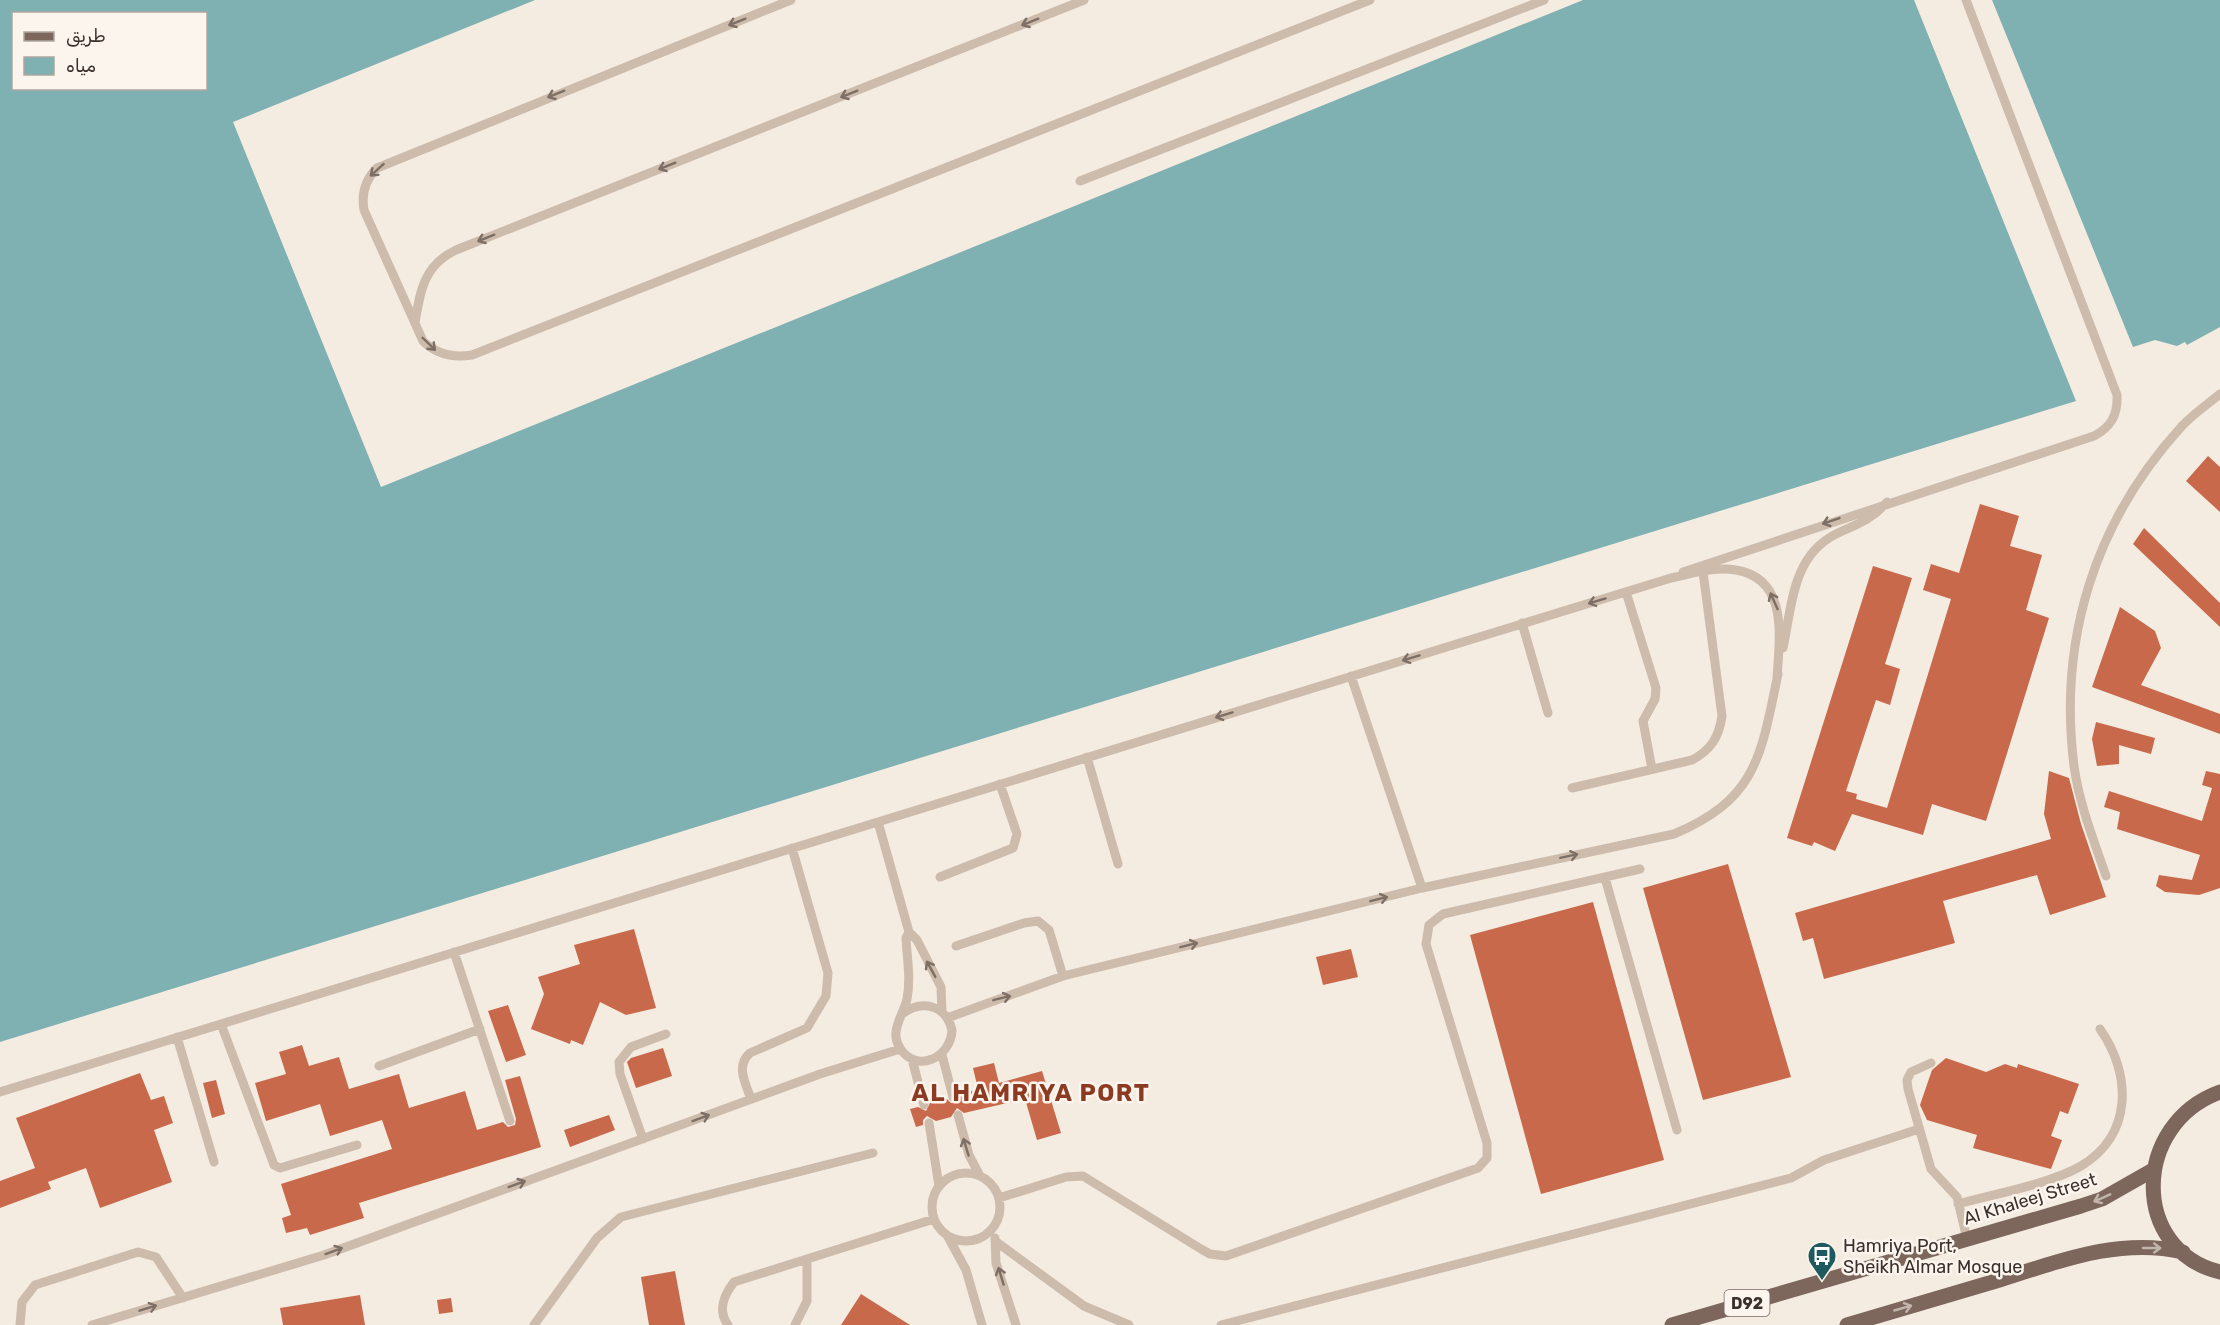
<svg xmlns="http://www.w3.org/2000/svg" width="2220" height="1325" font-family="Rubik,Vazirmatn,sans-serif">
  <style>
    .water { fill: #7fb0b2; fill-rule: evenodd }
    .building { fill: #c8694b }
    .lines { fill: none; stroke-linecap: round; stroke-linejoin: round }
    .lane { stroke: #cdbbac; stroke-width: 9 }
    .primary { stroke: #7d675c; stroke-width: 15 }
    .oneway { stroke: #7d6f65 }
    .oneway2 { stroke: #c2b5ac }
    .labels { text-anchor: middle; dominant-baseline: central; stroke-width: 5; stroke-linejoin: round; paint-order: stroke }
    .shield { fill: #fbf5ee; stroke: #756b66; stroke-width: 1.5 }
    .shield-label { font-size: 16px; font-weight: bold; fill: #3b302b }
    .street-label { font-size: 18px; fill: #3b302b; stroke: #fbf5ee }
    .poi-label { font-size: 18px; fill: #3b302b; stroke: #fbf5ee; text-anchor: start }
    .district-label { font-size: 24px; font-weight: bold; letter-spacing: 1.5px; fill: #8c3b22; stroke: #fbf5ee }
  </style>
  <rect width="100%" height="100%" fill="#f4ebe1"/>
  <path class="water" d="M0,0H535L233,122L381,487L1583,0H1914L2076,401L0,1042ZM14,14H206V88H14Z
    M1992,0H2220V327L2187,345L2185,342L2177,346L2155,340L2133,347Z"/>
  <path class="building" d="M2208,456L2220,467V512L2186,481Z
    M1980,504L2019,516L2010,546L2042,555L2026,610L2049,618L1986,821L1932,804L1923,835L1852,814L1835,851L1814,842L1812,846L1787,838L1873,566L1912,578L1885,664L1900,669L1890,705L1876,700L1846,791L1857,794L1856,799L1887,808L1951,599L1923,590L1931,564L1959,573Z
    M2144,528L2220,603V627L2133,544Z
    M2120,607L2155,631L2161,648L2141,685L2220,714V734L2092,687Z
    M2096,722L2155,738L2151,754L2119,745V764L2097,766L2092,739Z
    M2049,771L2069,778L2081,824L2106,897L2050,915L2037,875L1943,901L1955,943L1824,979L1813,938L1803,941L1795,913L2051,839L2044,814Z
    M2206,771L2220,774V888L2199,895L2165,892L2156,886L2159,875L2192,880L2200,855L2117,829L2120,812L2104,807L2109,791L2202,821L2212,788L2202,785Z
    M1728,864L1791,1077L1703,1100L1643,888Z
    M1593,902L1664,1160L1541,1194L1470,935Z
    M634,929L656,1008L626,1015L600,1002L583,1045L571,1040L570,1044L531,1029L544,994L538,977L580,964L574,945Z
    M1351,949L1358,977L1323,985L1316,957Z
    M508,1005L526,1055L506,1062L488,1011Z
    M302,1045L309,1066L339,1057L349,1089L399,1074L409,1108L465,1091L477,1130L503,1122L508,1127L515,1125L516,1119L505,1080L520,1076L541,1147L359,1203L364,1218L310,1235L307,1228L286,1233L282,1218L291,1215L281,1184L392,1149L382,1120L330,1136L320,1104L266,1121L255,1083L286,1074L279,1052Z
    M663,1048L672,1076L636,1088L627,1062L631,1058Z
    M1946,1058L1986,1072L2005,1064L2017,1068L2018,1064L2079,1084L2068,1114L2060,1111L2051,1136L2062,1140L2051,1169L1973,1148L1977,1135L1927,1120L1920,1105L1932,1070Z
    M994,1063L999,1083L1042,1071L1061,1133L1037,1140L1025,1099L964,1113L957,1108L951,1117L936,1121L927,1116L923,1120V1125L916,1127L910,1109L918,1107L926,1111L930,1103L946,1098L951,1103H955L959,1095L978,1089L973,1068Z
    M140,1073L151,1100L164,1096L173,1123L154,1130L172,1182L100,1208L86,1168L48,1182L51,1189L0,1208V1181L35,1168L16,1118Z
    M216,1080L225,1114L212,1118L203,1083Z
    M609,1115L615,1130L570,1147L564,1130Z
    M675,1271L685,1325H649L641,1277Z
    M861,1294L910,1325H841Z
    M360,1295L365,1325H283L280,1308Z
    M451,1298L453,1312L439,1314L437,1300Z"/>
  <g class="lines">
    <path class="lane" d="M791,0L377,168C365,180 361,193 364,210L423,341C437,355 453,358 472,355L1370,0
      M1080,181L1544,0
      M415,323C420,291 424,265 456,250L1084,0
      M1683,572L2094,436C2111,427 2118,415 2117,395L1966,0
      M1626,592L1656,688L1655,699L1643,721L1652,769
      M1522,623L1548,713
      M1783,648C1792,606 1792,556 1836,534C1855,525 1873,519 1887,502
      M1351,676L1422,888
      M1087,757L1118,864
      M1572,788L1692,760C1711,750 1719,737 1722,716L1703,572
      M878,822L909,932L906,938C907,959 911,978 907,999C903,1016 889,1031 900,1048C916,1074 951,1058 952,1030C946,1005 922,999 902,1014
      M2106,876C2094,841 2079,803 2074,766C2058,639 2095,521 2182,426C2193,414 2208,404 2220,394
      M940,877L1013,848L1017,834L1000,784
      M1605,878L1677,1130
      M909,932L917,940L941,987L942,1012
      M956,946L1024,923L1038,921L1049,930L1063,976
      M454,952L510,1121
      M947,1018L1063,976L1422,888L1674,834C1758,799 1761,754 1778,674
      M221,1024L274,1165L280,1168L357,1145
      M177,1037L214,1162
      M942,1055L953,1097
      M912,1059L924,1105
      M1931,1063L1911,1072L1907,1080L1908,1089L1931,1169L1957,1197L1967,1239
      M379,1066L480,1029
      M0,1092L1671,578C1691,574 1716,566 1736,570C1790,579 1779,640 1777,679
      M751,1099C746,1084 735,1066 750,1053L807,1028L826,996L828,973L792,848
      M958,1115L969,1155L980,1176
      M929,1123L939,1186
      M643,1139L620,1074L619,1062L631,1047L666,1034
      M932 1207a34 34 0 1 1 68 0a34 34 0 1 1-68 0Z
      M999,1198L1066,1177L1083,1176L1201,1249L1210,1254L1226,1256L1478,1168L1487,1158V1143L1426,944L1429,925L1443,914L1640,869
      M1958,1204C1994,1194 2050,1184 2081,1166C2134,1134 2131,1073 2100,1029
      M947,1235L966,1270L982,1325
      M995,1238L996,1263L1016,1325
      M995,1241L1084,1306L1129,1325
      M20,1325L22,1302L35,1285L138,1252L156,1257L183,1298
      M92,1325L324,1255L820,1074L900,1049
      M534,1325L597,1238L621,1217L873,1153
      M728,1325C717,1310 724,1295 734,1282L934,1219
      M795,1325L807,1301V1259
      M1221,1325L1791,1178L1824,1160L1919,1129"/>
    <path class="primary" d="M2220,1092C2132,1124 2130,1250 2220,1272
      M1672,1325L2081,1206L2102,1199L2153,1170
      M1847,1325C1897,1310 1946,1296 1996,1281C2057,1262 2119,1237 2183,1252"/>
  </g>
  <defs><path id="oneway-shaft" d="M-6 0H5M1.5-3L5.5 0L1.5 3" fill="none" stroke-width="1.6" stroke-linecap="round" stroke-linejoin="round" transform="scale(1.5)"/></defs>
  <g class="oneway">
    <use href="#oneway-shaft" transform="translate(737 22) rotate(158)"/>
    <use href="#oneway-shaft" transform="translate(1030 22) rotate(158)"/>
    <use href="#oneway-shaft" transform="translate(556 94) rotate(158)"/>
    <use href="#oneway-shaft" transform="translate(849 94) rotate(158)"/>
    <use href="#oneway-shaft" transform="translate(667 166) rotate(158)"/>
    <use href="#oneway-shaft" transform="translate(377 170) rotate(138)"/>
    <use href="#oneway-shaft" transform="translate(486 238) rotate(158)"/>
    <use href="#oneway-shaft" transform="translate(429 344) rotate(44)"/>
    <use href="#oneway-shaft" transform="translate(1831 521) rotate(161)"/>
    <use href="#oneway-shaft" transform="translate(1597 601) rotate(163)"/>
    <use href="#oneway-shaft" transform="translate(1774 601) rotate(-114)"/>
    <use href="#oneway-shaft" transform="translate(1411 658) rotate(163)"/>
    <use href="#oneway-shaft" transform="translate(1224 715) rotate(163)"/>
    <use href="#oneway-shaft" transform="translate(1569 856) rotate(-12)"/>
    <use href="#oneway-shaft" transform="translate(1379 899) rotate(-14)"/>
    <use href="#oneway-shaft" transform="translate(1189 945) rotate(-14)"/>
    <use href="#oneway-shaft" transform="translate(931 969) rotate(-119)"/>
    <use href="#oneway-shaft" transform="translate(1002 998) rotate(-14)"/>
    <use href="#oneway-shaft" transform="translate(701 1118) rotate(-20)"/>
    <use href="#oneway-shaft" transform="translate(966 1147) rotate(-107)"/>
    <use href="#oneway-shaft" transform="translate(517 1184) rotate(-20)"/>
    <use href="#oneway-shaft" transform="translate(334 1251) rotate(-20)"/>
    <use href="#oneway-shaft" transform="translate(1001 1276) rotate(-107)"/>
    <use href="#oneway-shaft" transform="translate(148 1308) rotate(-17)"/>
  </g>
  <g class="oneway2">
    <use href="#oneway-shaft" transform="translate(2102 1198) rotate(156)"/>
    <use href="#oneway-shaft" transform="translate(2152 1248)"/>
    <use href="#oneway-shaft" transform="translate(1903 1308) rotate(-16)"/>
  </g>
  <defs>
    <g id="bus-pin" transform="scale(1.5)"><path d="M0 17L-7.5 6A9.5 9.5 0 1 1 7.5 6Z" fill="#1f5a5e" stroke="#fbf5ee"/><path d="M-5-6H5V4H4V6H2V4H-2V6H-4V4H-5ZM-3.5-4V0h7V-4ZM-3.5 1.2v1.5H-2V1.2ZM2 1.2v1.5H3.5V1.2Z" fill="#fff"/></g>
  </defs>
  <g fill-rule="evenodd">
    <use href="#bus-pin" x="1822" y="1256"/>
  </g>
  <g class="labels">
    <rect class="shield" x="1724.5" y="1290" width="45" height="26" rx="4.5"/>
    <g class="shield-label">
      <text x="1747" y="1303">D92</text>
    </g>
    <g class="street-label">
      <text transform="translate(2030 1199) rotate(-17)">Al Khaleej Street</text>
    </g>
    <g class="poi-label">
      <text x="1843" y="1246">Hamriya Port,<tspan x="1843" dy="21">Sheikh Almar Mosque</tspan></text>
    </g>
    <g class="district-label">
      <text x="1031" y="1093">AL HAMRIYA PORT</text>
    </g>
  </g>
  <rect x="12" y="12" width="195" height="78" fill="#fbf5ee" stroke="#aea6a0" stroke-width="1.5"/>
  <rect x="24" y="32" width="30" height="9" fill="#7d675c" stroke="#aea6a0" stroke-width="1.5"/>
  <text x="66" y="42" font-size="18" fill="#3b302b">طريق</text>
  <rect x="24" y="57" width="30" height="18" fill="#7fb0b2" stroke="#aea6a0" stroke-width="1.5"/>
  <text x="66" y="72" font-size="18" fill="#3b302b">مياه</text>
</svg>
